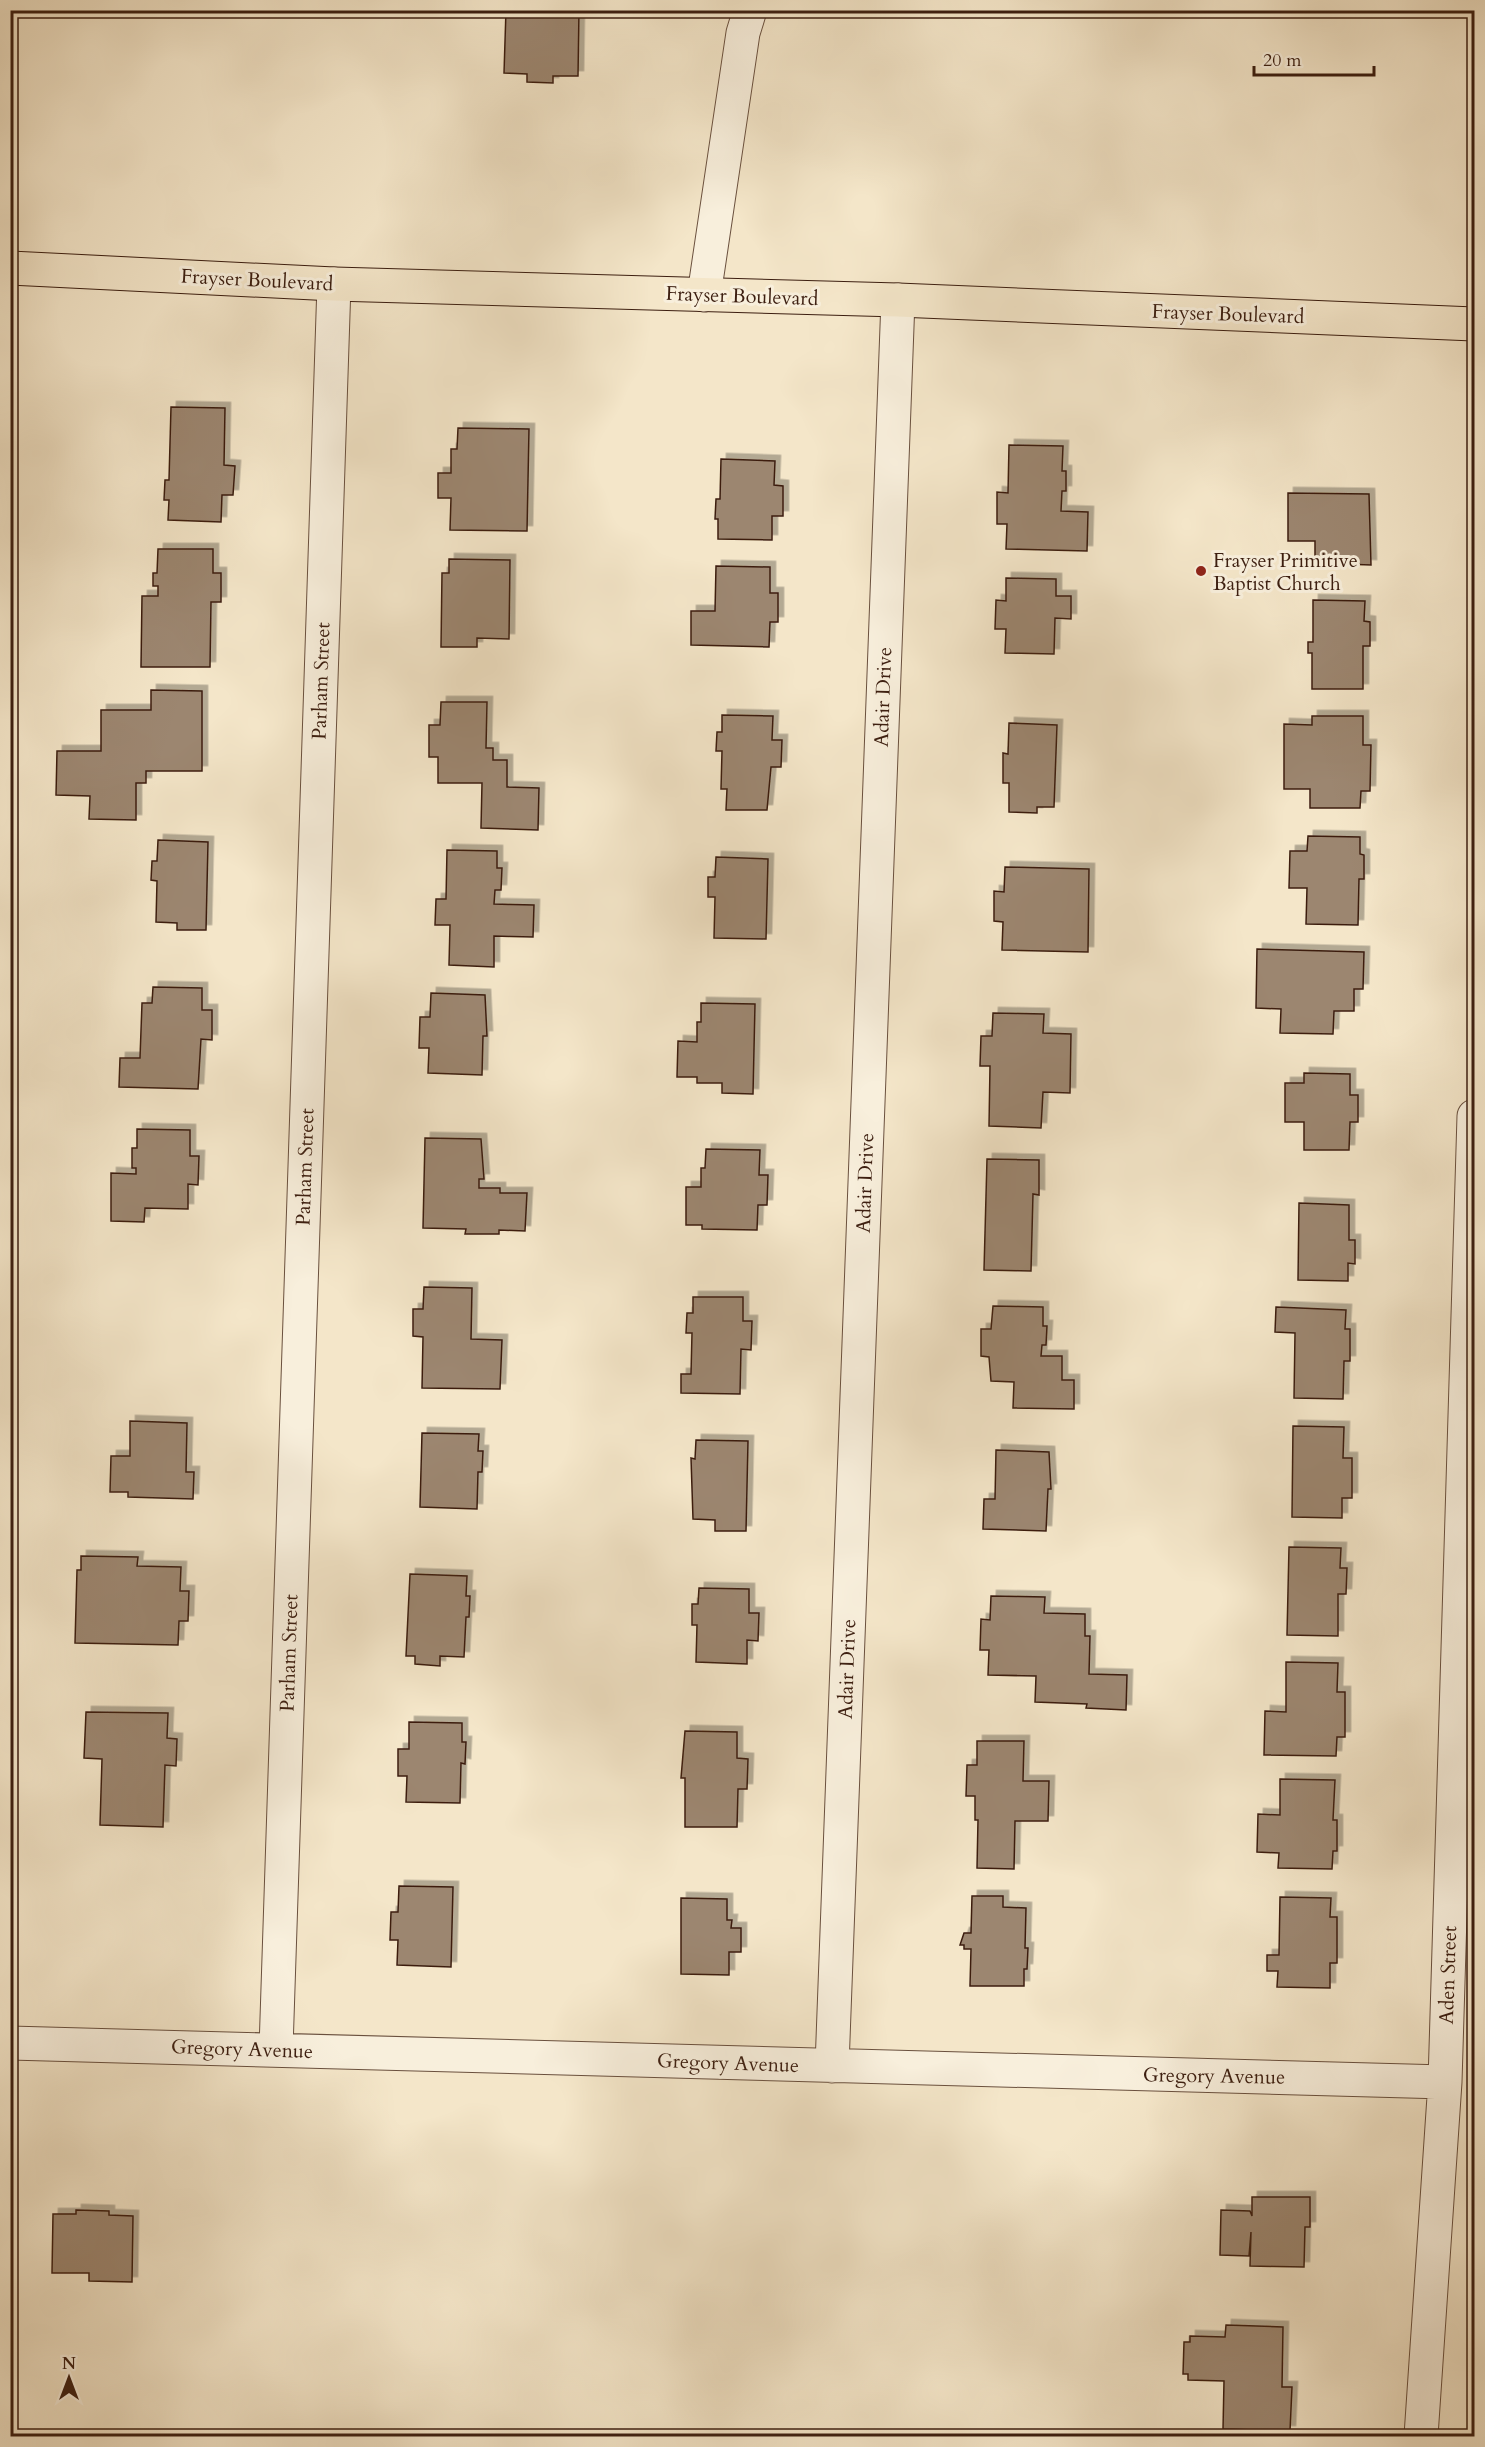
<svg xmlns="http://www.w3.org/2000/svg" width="1485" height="2447" font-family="Cardo,serif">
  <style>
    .building { fill: #9c8670; stroke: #3c1e10; stroke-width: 1.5; filter: url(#shadow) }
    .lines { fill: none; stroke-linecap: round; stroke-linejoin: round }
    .minor-casing { stroke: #6a503e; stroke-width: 35 }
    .major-casing { stroke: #3c1e10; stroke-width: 35 }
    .minor { stroke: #f8efdc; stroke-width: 33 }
    .major { stroke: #f4e6c9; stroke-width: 33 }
    .poi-dot { fill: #8f2418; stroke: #f8efdc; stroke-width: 2 }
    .labels { text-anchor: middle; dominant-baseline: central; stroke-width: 6; stroke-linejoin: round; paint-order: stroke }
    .street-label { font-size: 20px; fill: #3c1e10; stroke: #f8efdc }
    .poi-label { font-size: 20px; fill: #3c1e10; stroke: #f8efdc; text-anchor: start }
  </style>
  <defs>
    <filter id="shadow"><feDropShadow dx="5.5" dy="-5.5" stdDeviation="0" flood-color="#0004"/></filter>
  </defs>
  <rect width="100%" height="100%" fill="#f4e6c9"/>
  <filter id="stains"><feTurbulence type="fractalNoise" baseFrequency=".00333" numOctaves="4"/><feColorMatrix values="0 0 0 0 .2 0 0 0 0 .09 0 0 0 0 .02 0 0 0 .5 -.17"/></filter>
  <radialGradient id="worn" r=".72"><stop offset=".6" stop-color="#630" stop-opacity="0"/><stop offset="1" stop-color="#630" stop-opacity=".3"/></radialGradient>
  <path class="building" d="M506,10H579L578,76H553V83L527,82V74L504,73Z
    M171,407L225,408L224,465L235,466L233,495H222L221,522L168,520L169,500H164L165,480H169Z
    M458,428L529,429L527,531L450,530L451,498H438V473H451V449H457Z
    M1009,445L1063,446L1062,471H1066V491H1062L1061,511L1088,512L1087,551L1006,549L1007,524H997V492L1008,493Z
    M721,459L775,461L774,485L783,486V516H772V540L718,539V519H715L716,499H720Z
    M1288,493L1369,494L1371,565L1315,563V541H1288Z
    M158,549H213V573H221V602H211L210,667H141L142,596H158V586H153V573H157Z
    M449,559L510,560L509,639L477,638V647H441L442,573H449Z
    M716,566L770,567V593H778V622H770L769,647L691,645V611H715Z
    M1006,578L1056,579V596H1071V619L1055,618L1054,654L1005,653L1006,629H995L996,600L1006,601Z
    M1313,600L1365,601L1364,621L1370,622V646H1363V689H1312V653H1308V642H1313Z
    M151,690L202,691V771H146V783H136V820L89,819L90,796L56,795L57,751H101V710H151Z
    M441,702H487L486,748H493V760H507V787L539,788L538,830L481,828L482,783H438V757H429V725H440Z
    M722,715L773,716L772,740H782L781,767H771L767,810H726L727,789H721L722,751H716L717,732H722Z
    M1312,716H1363V745H1371L1370,791H1361L1360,808H1310V789H1284V724L1312,725Z
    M1009,723L1057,725L1054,807H1037V813L1009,812V783H1003V753L1008,754Z
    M1308,836L1360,837V854L1364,855V879H1359L1358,925L1306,924L1307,888H1289L1290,851H1307Z
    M158,840L208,842L206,930H177V923L156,922L157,881L151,880L152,861H157Z
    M447,850L497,851V868H502L501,890H495L494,904L534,905L533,937L494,936V967L449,965L450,925H435L436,899H446Z
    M716,857L768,859L766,939L714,938L715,897H708V877H715Z
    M1005,867L1089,869L1088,952L1002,950L1003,922L994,921V891L1004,892Z
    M1257,949L1364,952L1363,989H1354V1011H1334L1333,1034L1280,1033L1281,1009L1256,1008Z
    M153,987L202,988V1010H212V1040L201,1039L198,1089L119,1087L120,1058H140L142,1003H152Z
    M431,993L485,995L487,1036H483L482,1075L428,1073L429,1048H419L420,1017H430Z
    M701,1003L755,1004L753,1094L722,1093V1083H697V1077H677L678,1041L697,1042V1022H701Z
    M993,1013L1044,1014L1043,1033L1071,1034L1070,1093L1043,1092L1041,1128L989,1126L990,1066H980L981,1036H992Z
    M1304,1073L1350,1074V1095H1358V1122H1350L1349,1150H1304V1122H1285V1083H1304Z
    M137,1129L190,1130V1156H199L198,1185L188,1184V1209L145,1208L144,1222L111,1221V1173L136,1174V1168H132V1148H137Z
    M425,1138L481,1139L484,1179H479V1188H500V1193H527L525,1231L499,1230V1234H465L466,1229L423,1228Z
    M706,1149L760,1150L759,1175H768L767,1205H758L757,1230L702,1229V1225H686V1187H701V1168H705Z
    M987,1159L1039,1160V1195L1033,1194L1031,1271L984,1270Z
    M1299,1203L1349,1205V1240H1355V1264L1348,1263V1281L1298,1280Z
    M424,1287L472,1288L471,1339L502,1340L500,1389L422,1388L423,1337L413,1336V1309H423Z
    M693,1297H743V1321H752L751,1350L741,1349L740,1394L681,1393V1374H691L692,1333H686L687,1313H693Z
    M993,1306L1043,1307V1326H1047L1046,1345H1042L1041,1356H1062V1380H1074V1409L1013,1408L1014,1382L991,1381L989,1357L981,1356V1329H991Z
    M1276,1307L1346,1310L1345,1329H1350V1361H1344L1343,1399L1294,1398L1295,1333L1275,1332Z
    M130,1421L187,1423L186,1472H194L193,1499L128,1497V1492H110L111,1456H130Z
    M1293,1426L1344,1427L1343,1458H1352V1498H1342V1518L1292,1517Z
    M422,1433L479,1434L478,1451H483L482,1472H478L477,1509L420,1507Z
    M696,1440L748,1441L746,1531H715V1520L693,1519L691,1458L695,1459Z
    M996,1450L1049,1452L1051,1489H1048L1046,1531L983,1529L984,1499H995Z
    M1289,1547L1341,1548L1340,1568H1347L1346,1594H1338V1636L1287,1635Z
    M81,1556L138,1557L137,1566L181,1567L180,1591H189L188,1621H179L178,1645L75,1643L77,1570H81Z
    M410,1574L467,1576L466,1596H470L469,1617H466L464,1657L440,1656V1666L415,1664V1656H406Z
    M699,1588L749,1589V1613H759L758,1641L747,1640V1664L696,1662L697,1625H692V1604H698Z
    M991,1596L1045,1597L1044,1613L1085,1614V1636H1090L1089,1674L1127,1675L1126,1710L1086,1708L1087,1704L1035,1702L1036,1676L988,1675L989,1650H980L981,1619L990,1620Z
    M1286,1662L1338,1663L1337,1692H1345V1737H1337L1336,1756L1264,1755L1265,1711L1286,1712Z
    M86,1712L168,1713L167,1738L177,1739L176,1766L165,1765L163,1827L100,1825L102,1759L84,1758Z
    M409,1722L462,1723V1742H466L465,1764L461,1763L460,1803L406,1802L407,1776H398V1749H409Z
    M685,1731L737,1732V1758L748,1759L747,1789H738L737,1827H685V1778H681Z
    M977,1741H1024L1023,1781H1049L1048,1821H1015L1014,1869L977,1868L978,1820H975V1796H966L967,1765H977Z
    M1280,1779L1335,1780L1333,1820H1337V1851H1333L1332,1869L1278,1868L1279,1853L1257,1852L1258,1814L1280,1815Z
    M399,1886L453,1887L451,1967L397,1965L398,1940H390L391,1912H398Z
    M972,1896H1003V1907L1026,1908L1025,1948H1028L1027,1969H1024V1986H970L971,1949H964V1945H960L964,1933H971Z
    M1280,1897L1331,1898L1330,1917H1337V1963H1330V1988L1277,1987L1278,1971H1267V1955H1279Z
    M681,1898L727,1899V1920H732L731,1928H741V1952H729V1975L681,1974Z
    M1252,2197H1310V2227H1305L1304,2267L1250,2266L1251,2232L1249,2256L1220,2255L1221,2210L1250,2211L1252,2216Z
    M76,2210L109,2211V2215L133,2216L132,2282L89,2281V2273H52L53,2214H76Z
    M1226,2325L1283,2327L1282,2387H1292L1290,2431L1223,2429L1224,2381L1188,2380V2374H1183L1184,2342H1190V2336L1225,2337Z"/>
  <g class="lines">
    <g class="minor-casing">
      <path id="minor" d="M704,295L743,33L750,10
        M10,2043L1445,2082
        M276,2049L334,284
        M832,2066L898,300
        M1421,2436L1445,2082L1474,1116"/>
    </g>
    <g class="major-casing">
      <path id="major" d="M10,268L334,284L898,300L1474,324"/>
    </g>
    <use href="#minor" class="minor"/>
    <use href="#major" class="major"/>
  </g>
  <circle class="poi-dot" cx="1201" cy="571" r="6"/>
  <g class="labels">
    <g class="street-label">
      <text transform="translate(257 280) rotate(3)">Frayser Boulevard</text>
      <text transform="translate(742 296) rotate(2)">Frayser Boulevard</text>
      <text transform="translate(1228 314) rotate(2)">Frayser Boulevard</text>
      <text transform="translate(321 681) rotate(-88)">Parham Street</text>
      <text transform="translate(883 697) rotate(-88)">Adair Drive</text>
      <text transform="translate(305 1167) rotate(-88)">Parham Street</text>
      <text transform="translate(865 1183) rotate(-88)">Adair Drive</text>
      <text transform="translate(289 1653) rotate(-88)">Parham Street</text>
      <text transform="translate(847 1669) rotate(-88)">Adair Drive</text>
      <text transform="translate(1448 1975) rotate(-88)">Aden Street</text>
      <text transform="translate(242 2049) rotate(2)">Gregory Avenue</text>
      <text transform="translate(728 2063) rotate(2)">Gregory Avenue</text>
      <text transform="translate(1214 2076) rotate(1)">Gregory Avenue</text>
    </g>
    <g class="poi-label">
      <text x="1213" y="560">Frayser Primitive<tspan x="1213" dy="23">Baptist Church</tspan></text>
    </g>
  </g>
  <rect width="1485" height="2447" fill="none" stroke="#f4e6c9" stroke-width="36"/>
  <rect x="12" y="12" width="1461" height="2423" fill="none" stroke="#3c1e10" stroke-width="3"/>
  <rect x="18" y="18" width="1449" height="2411" fill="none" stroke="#3c1e10" stroke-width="1.5"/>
  <g transform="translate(69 2378)" stroke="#f8efdc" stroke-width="4.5" paint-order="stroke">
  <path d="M0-4.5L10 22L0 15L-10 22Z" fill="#3c1e10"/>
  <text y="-9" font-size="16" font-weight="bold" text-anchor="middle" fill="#3c1e10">N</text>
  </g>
  <path d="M1254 66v9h120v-9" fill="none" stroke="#3c1e10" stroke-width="3"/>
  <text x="1263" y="66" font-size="18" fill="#3c1e10" stroke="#f8efdc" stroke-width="4.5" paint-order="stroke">20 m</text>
  <rect width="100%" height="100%" filter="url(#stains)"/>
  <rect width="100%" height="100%" fill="url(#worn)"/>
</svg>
